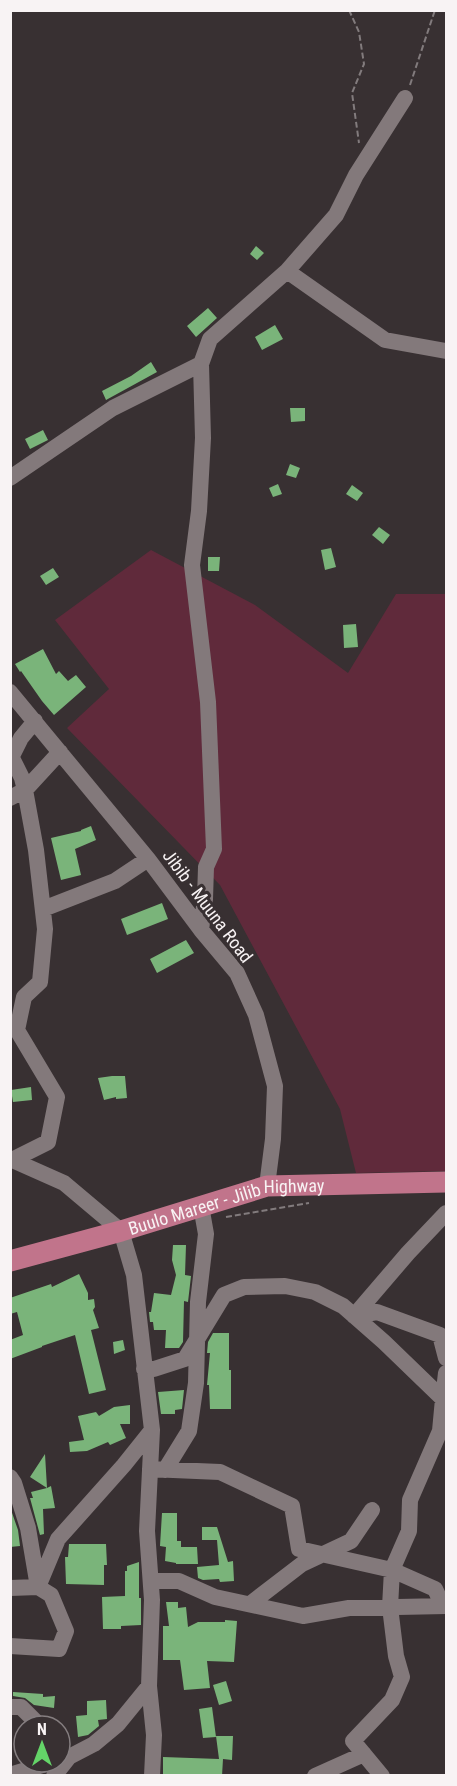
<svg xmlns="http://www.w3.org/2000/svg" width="457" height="1786" font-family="'Roboto Condensed',sans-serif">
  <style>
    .green { fill: #602a3b }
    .building { fill: #7ab47a }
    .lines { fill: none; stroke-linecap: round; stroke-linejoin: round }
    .path { stroke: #827b7d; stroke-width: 2; stroke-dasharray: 6 3; stroke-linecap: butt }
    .minor { stroke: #83797b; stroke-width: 16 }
    .major { stroke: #c1748b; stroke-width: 21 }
    .labels { text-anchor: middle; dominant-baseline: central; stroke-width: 6; stroke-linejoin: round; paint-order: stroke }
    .street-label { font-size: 18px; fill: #f8f3f4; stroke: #383032 }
  </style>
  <rect width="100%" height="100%" fill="#383032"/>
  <path class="green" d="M151,550L255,605L348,673L396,594H446V1171L356,1173L340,1109L220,885L67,728L109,689L55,620Z"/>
  <path class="building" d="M256,246L264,253L257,260L250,254Z
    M208,308L217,318L196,337L187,326Z
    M275,325L283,339L262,350L255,337Z
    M151,362L157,372L106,400L102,391L131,376Z
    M290,408H305V421L291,422Z
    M43,430L48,440L30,449L25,439Z
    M290,464L300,468L296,478L286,475Z
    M278,484L282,494L273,497L269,488Z
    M352,485L363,493L357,501L346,494Z
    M379,527L390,535L383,544L372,535Z
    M331,548L336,567L325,570L321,550Z
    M208,557H220L219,571H208Z
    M53,568L59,577L46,585L40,576Z
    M356,624L358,647L344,648L343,625Z
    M43,649L56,674L59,671L68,681L76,675L86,687L54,715L42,701L21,671L20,672L15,664Z
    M91,826L96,840L75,849L81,875L61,880L51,838L81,831V830Z
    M162,903L168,919L127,935L121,919Z
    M186,940L194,953L157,973L150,959Z
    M112,1076H125L127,1098L116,1099V1097L104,1100L98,1078Z
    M31,1087L32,1100L13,1102L11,1090Z
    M173,1245H186L185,1275L191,1276L188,1302L184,1301L183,1342L179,1348H165L166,1330H154L153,1322H150L149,1312H151L154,1293L171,1295L176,1275L172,1260Z
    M79,1274L88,1293V1300L94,1299L95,1307L93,1310L99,1328L91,1330L106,1390L89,1394L75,1335L42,1346V1347L10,1359V1340L23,1335L17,1312L10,1314V1298L51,1284L52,1287Z
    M213,1333H229V1370H231V1409H210L209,1385H207L210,1353H207L208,1342Z
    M123,1340L125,1350L114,1354L113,1342Z
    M184,1390L182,1409L175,1410V1414H161L158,1392Z
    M130,1405V1424H120L126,1438L110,1445L108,1442L87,1451L70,1452L69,1442L84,1440L78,1416L96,1412L99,1416L114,1407Z
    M45,1454L47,1488L51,1486L55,1508L43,1509L44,1534L40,1535L30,1498H33L31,1492L47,1488L30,1477Z
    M10,1507L18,1530L20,1546L10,1547Z
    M162,1513H177V1541H181V1547H197L198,1564H176V1563L165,1561L166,1547L160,1546Z
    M202,1527H217L228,1562L233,1561L234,1581L220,1582L219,1579L203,1580L198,1578L197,1567L219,1565L217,1540H202Z
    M69,1544H106L107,1565H104V1585L66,1584L65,1557H68Z
    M139,1562V1598H141V1625L121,1626V1629H103L102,1597L125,1596V1571H127V1566Z
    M166,1602H178V1608L186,1607L188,1627L198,1622H225V1620L237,1621L234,1662L207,1661L210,1688L184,1690L180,1660H163V1626H169Z
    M226,1681L232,1701L219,1705L213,1685Z
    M13,1692L43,1694V1697L55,1696L54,1708L34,1705L25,1698L13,1696Z
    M106,1700L107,1719L98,1720L99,1726L88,1735L78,1737L76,1716L87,1715V1701Z
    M212,1707L216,1737L203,1738L199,1709Z
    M216,1736H233L232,1760L223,1759L222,1776H163V1757L219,1759Z"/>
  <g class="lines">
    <path class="path" d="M349,10L359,32L364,64L352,93L359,143
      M410,85L435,10
      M226,1217L309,1203"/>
    <path class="minor" d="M287,271L385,340L446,351
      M201,364L203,438L199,511L192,565L208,702L214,849L206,867L205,899L201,930
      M10,478L113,408L201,364L210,339L287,271L336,215L356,175L405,98
      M10,692L148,859L201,930L237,973L256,1015L275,1086L273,1139L267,1186
      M10,760L21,738L35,721
      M10,798L25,790L22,778L12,758
      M43,909L115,881L148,859
      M10,1159L64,1183L121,1231L134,1275L152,1430L147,1531L152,1600L149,1686L154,1735L152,1776
      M14,1159L48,1142L57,1097L17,1030L24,997L40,982L45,929L36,850L25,790L60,752
      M354,1316L408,1253L446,1213
      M354,1316L377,1312L440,1335L446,1358
      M144,1369H154L185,1359L224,1295L244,1287L285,1286L315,1292L343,1306L384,1342L443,1399L440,1431L410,1500L409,1531L392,1570L390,1607L396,1656L402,1677L392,1700L353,1741L382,1776
      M443,1399L446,1373
      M150,1469L220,1472L292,1506L299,1549L392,1570L435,1589L443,1606
      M165,1470L189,1431L196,1383L198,1302L206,1234L201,1206
      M10,1477L14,1483L28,1528L38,1587L51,1595L66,1631L59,1649L10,1646
      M151,1581H179L215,1597L303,1616L349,1608L446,1606
      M10,1588L38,1587L58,1539L124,1465L152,1430
      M250,1604L302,1564L351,1541L372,1510
      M10,1707H21L40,1726
      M10,1775L52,1762
      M54,1776L69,1757L94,1744L118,1724L149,1686
      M315,1776L364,1754"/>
    <path class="major" id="s1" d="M10,1261L121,1231L267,1186L446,1182"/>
  </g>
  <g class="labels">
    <g class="street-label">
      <text transform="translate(208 906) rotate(53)">Jibib - Muuna Road</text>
      <text stroke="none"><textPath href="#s1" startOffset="224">Buulo Mareer - Jilib Highway</textPath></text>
    </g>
  </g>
  <rect width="457" height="1786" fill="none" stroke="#f8f3f4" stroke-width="24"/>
  <g transform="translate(42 1744)"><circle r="28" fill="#383032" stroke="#857e80" stroke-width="1.5"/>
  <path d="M0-4.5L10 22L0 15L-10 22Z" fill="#64d468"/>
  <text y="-9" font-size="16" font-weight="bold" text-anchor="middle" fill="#f8f3f4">N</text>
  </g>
</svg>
